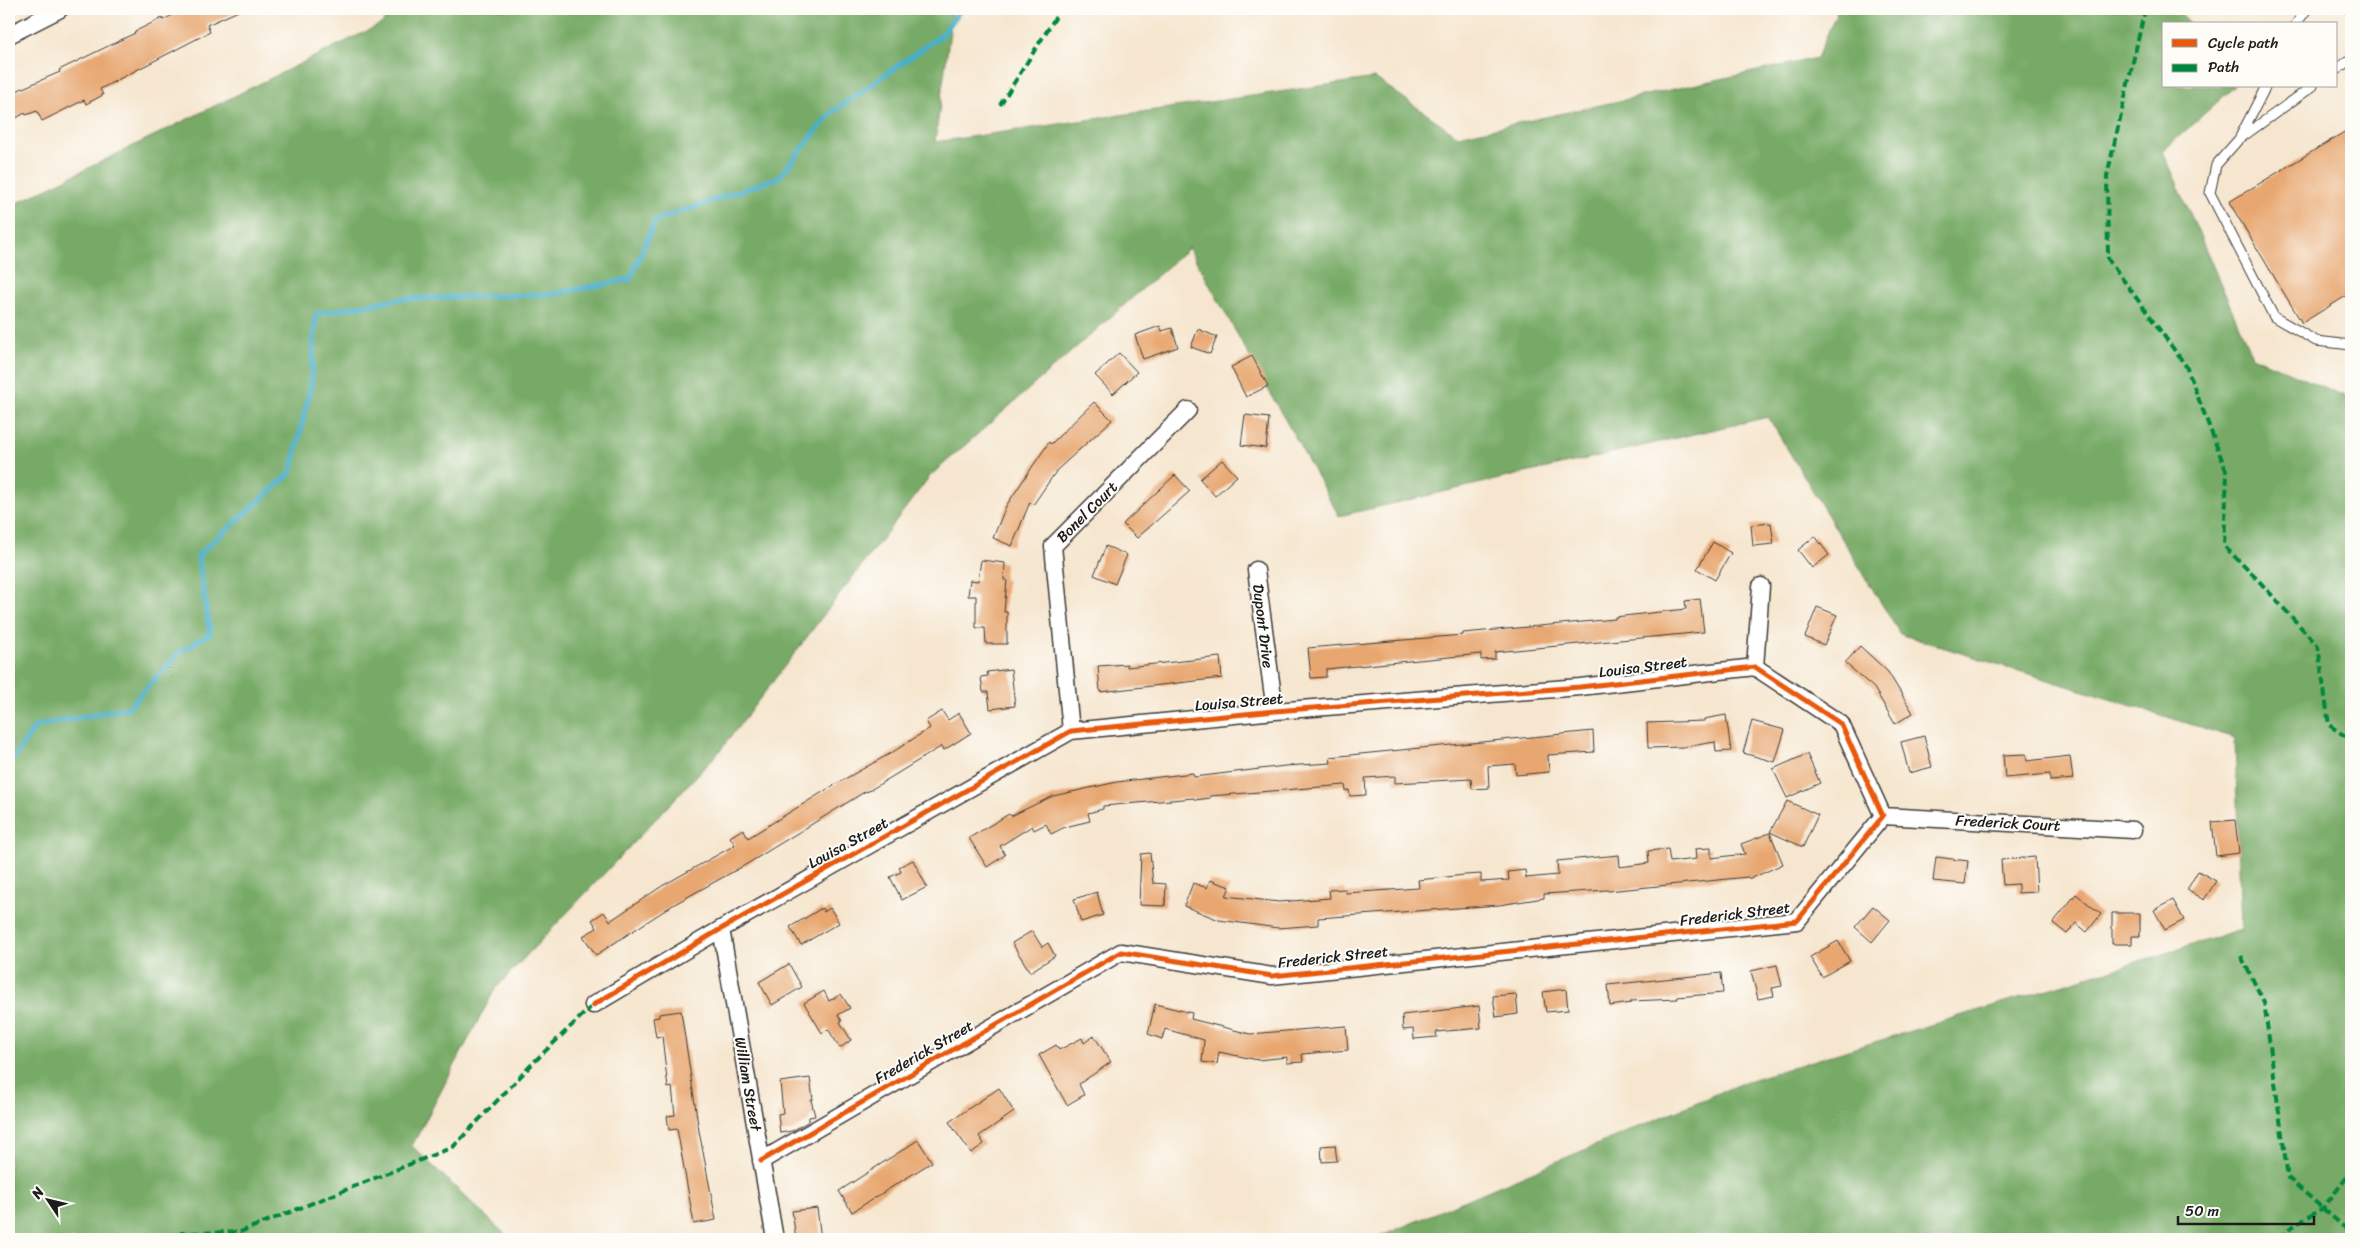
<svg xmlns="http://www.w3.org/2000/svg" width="2360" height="1248" font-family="Sriracha,sans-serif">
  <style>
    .forest { fill: #7a6; stroke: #4a6341 }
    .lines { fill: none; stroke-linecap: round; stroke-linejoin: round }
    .stream { stroke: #4aafc9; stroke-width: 5.5 }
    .building { fill: #e8a771 }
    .lane-casing { stroke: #3d3a37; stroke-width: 11 }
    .street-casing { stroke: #3d3a37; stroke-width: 19 }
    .lane { stroke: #fff; stroke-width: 9 }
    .street { stroke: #fff; stroke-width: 16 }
    .quiet { stroke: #00873e; stroke-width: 4; stroke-dasharray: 8 4; stroke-linecap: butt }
    .cycleway-casing { stroke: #fdfcf7; stroke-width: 8 }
    .cycleway { stroke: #e8590c; stroke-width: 5 }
    .labels { text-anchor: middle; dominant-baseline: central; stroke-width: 4; stroke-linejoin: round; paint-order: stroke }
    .street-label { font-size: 15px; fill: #1c1c1c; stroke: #fdfcf7 }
  </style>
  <rect width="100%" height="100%" fill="#fdfcf7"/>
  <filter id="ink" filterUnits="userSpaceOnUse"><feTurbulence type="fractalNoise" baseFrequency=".02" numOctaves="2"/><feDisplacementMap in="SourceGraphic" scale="10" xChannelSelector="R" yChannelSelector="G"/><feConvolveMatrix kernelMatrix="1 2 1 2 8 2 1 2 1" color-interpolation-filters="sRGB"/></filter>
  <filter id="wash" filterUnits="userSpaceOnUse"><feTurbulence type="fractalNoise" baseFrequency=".0096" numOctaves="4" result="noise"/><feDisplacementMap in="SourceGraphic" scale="20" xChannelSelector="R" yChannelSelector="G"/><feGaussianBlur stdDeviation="1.12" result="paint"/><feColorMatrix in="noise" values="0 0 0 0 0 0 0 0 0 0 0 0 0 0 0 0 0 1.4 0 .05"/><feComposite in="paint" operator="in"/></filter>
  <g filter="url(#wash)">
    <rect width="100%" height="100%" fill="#f6e6cf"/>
    <path class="forest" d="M390,9H953L935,142L1375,78L1458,136L1817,58L1838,9H2176L2190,24H2164V86H2235L2163,151L2252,356L2351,399V1239H1374L1747,1081L2241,930L2235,738L1900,634L1768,417L1339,516L1189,248L930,476L719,752L495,989L412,1146L510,1239H9V207L383,23Z"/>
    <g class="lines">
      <path class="stream" d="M9,765L36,726L128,708L181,651L210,634L198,555L291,473L311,385L316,314L398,299L554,294L630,279L655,221L779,177L831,113L943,34L961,9"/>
    </g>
    <g id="blocks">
      <path class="building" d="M184,9H243L207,25L210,32L100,89L103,95L86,104L84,100L42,121L37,111L26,115L25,113L9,122V94L60,72L59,70L135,33L134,32L162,18L163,20Z
        M2351,128V293L2302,323L2229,202Z
        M1160,326L1162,331L1172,328L1178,347L1143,359L1135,335Z
        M1198,329L1217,337L1210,354L1191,347Z
        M1119,353L1137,372L1113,394L1095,375Z
        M1252,356L1268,386L1246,397L1231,367Z
        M1094,402L1112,420L1057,470L1033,505L1030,502L1012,546L993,538L1006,506L1049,442L1051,444Z
        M1245,415L1269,418L1266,448L1241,445Z
        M1222,460L1237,476L1215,496L1200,479Z
        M1175,475L1190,491L1137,538L1123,524Z
        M1771,523L1774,544L1753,546L1751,525Z
        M1815,536L1829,555L1812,568L1798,550Z
        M1713,542L1731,553L1715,580L1697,569Z
        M1106,546L1127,555L1115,584L1094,575Z
        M981,560L1005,563L1004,580H1007L1004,612H1007V644H986L985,628H976V596H968L970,580L978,581Z
        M1700,599L1704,632L1495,652V659L1481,660V654L1326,669V677L1311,678L1308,648L1463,635V633L1615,619V617L1686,609L1685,601Z
        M1817,607L1837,615L1824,645L1805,637Z
        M1860,646L1888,672L1913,713L1895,724L1874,688L1845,663Z
        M1220,657L1222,678L1100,692L1098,666L1127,664V667Z
        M1011,669L1015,706L990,709L988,692H983L981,677L988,676L987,672Z
        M942,711L948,720L959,713L971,733L944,750L942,746L867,792L866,791L747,864L673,905L596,955L583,936L597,928L592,920L604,912L610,921L662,886L735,845L730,837L743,829L748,838L834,785L893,752L930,728L926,721Z
        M1726,715L1731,751L1716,752L1715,742L1684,747L1648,748L1647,723L1704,721V719Z
        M1752,721L1785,730L1775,762L1743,753Z
        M1593,731L1594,752L1548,755L1549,772L1516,775L1515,764L1488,766L1489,788L1472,789L1471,779L1395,783V776L1365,778L1366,795L1350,796L1349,790L1346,791L1345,785L1210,796V798L1195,800L1194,798L1103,806V809L1088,813L1090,821L1065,827L1051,834L1046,824L1034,830L1032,826L1000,846L1005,855L987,867L969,838L1009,814L1011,816L1053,796L1117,782L1193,773L1194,777L1285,766L1331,763L1330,757Z
        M1924,736L1932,767L1909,773L1901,742Z
        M1807,754L1820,783L1787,798L1773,769Z
        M2026,754L2027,761L2070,756L2073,779L2050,781V774L2005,778L2003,755Z
        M1787,801L1818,815L1803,847L1770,832Z
        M2235,820L2239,853L2216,856L2212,822Z
        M1770,833L1783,864L1750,879L1748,877L1608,891L1607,890L1544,894V898L1499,905L1318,918V925L1278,928L1219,920L1184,906L1193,883L1207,888L1210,880L1230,887L1226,896L1279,902L1330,898L1329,890L1345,889L1346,893L1419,888L1418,880L1465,875L1481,874V882L1509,880L1508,872L1525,870L1526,878L1558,875L1557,861L1619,855L1620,867L1649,863L1648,851L1668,849L1670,862L1696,859L1695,849L1711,848V858L1745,854L1741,844Z
        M1150,853L1153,883L1166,884L1165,906L1139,905L1141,854Z
        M1936,857L1968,861L1965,884L1933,881Z
        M2035,857L2037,892L2018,893V884L2003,885L2001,860Z
        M913,860L927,887L902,900L890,877L901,872L899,867Z
        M2198,871L2216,881L2204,900L2187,890Z
        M1097,892L1103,915L1081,922L1074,899Z
        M2076,894L2101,914L2087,932L2076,923L2067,934L2053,923Z
        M2173,900L2184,920L2165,930L2154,910Z
        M1873,906L1890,920L1872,942L1855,927Z
        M822,908L824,912L830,908L839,923L801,945L790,927Z
        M2112,913H2140V936H2132V944H2112Z
        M1032,931L1042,947L1048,943L1055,956L1030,972L1012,943Z
        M1838,941L1850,961L1822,977L1810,957Z
        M789,964L802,987L772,1005L759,982Z
        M1777,965L1782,986L1772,988L1774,996L1758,999L1751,971Z
        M1721,973L1723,993L1677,997L1678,999L1631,1001V1003L1610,1006L1608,985Z
        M1566,989L1568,1010L1546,1012L1543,992Z
        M824,991L829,1001L841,994L850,1008L838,1015L842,1021L840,1022L851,1040L840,1048L828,1029L822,1033L804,1003Z
        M1516,994L1518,1014L1496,1017L1493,996Z
        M1155,1004L1192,1013L1191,1019L1250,1034L1346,1026L1348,1050L1302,1054L1303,1062L1287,1063V1057L1258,1060L1219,1052L1217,1064L1202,1062L1204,1040L1165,1029L1162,1039L1148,1034Z
        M1479,1006L1481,1028L1436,1032L1437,1037L1414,1039L1413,1029L1403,1030L1402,1015Z
        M681,1011L699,1131L716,1220L694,1224L677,1129L669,1130L667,1116L675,1115L672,1087L668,1088L662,1036L656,1037L653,1018L659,1017V1014Z
        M1094,1036L1111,1062L1079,1084L1084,1095L1067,1105L1039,1055L1056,1045L1059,1050L1082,1038L1084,1043Z
        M810,1078L813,1100H811L815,1116L809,1117V1121L792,1131L780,1133L778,1114L783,1113L780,1082Z
        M999,1088L1014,1112L979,1136L984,1144L971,1153L949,1122Z
        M918,1140L932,1162L852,1212L839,1191Z
        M1335,1145L1337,1161L1322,1162L1321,1146Z
        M817,1208L821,1239H796L792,1211Z"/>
    </g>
  </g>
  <g filter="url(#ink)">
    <use href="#blocks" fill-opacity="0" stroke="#3d3a37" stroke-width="1"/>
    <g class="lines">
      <g class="lane-casing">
        <path id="lane" d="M2349,9L2351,13
          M2296,24L2307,9
          M2336,70L2351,59
          M2266,86L2239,139L2216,165L2210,193L2274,317L2316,341L2351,345
          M2242,137L2313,86"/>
      </g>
      <g class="street-casing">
        <path id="street" d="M9,35L60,9
          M1256,570L1275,711
          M1755,667L1761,586
          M1071,731L1053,546L1188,410
          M1883,816L2133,830
          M721,929L775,1239
          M593,1005L721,929L1071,731L1275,711L1580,687L1755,667L1841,724L1883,816
          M761,1161L1121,952L1272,976L1797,921L1883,816"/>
      </g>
      <use href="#lane" class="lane"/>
      <use href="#street" class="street"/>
      <path class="quiet" d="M2145,9L2107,176L2108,259L2186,366L2227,473L2224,546L2258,580L2318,646L2329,725L2351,740
        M1000,105L1057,15L1056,9
        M2241,956L2264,1002L2288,1178L2351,1233
        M170,1239L177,1233L240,1232L453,1147L536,1060L593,1005
        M2281,1239L2287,1230L2323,1208L2351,1172"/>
      <g class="cycleway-casing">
        <path id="cycleway" d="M593,1005L721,929L1071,731L1275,711L1580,687L1755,667L1841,724L1883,816L1797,921L1272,976L1121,952L761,1161"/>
      </g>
      <use href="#cycleway" class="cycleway"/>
    </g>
  </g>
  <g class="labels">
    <g class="street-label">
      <text transform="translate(1087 512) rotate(-45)">Bonel Court</text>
      <text transform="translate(1263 626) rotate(83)">Dupont Drive</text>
      <text transform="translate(1643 667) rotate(-7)">Louisa Street</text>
      <text transform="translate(1239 702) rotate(-5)">Louisa Street</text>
      <text transform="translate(2008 823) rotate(3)">Frederick Court</text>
      <text transform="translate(848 843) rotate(-29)">Louisa Street</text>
      <text transform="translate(1735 914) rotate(-7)">Frederick Street</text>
      <text transform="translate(1333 957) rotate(-6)">Frederick Street</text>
      <text transform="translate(924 1052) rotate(-30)">Frederick Street</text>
      <text transform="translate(748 1084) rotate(80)">William Street</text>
    </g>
  </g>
  <rect width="2360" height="1248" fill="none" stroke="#fdfcf7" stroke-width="30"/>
  <rect x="2162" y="22" width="175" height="65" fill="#fdfcf7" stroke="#a3a29f"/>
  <rect x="2172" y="39" width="25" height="8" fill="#e8590c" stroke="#a3a29f"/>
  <text x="2208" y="48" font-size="15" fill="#1c1c1c">Cycle path</text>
  <rect x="2172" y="64" width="25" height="8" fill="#00873e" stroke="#a3a29f"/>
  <text x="2208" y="72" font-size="15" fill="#1c1c1c">Path</text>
  <g transform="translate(48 1200) rotate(305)" stroke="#fdfcf7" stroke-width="4" paint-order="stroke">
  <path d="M0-4L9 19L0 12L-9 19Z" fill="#1c1c1c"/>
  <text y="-8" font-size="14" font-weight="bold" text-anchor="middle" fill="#1c1c1c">N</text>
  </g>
  <path d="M2178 1216v8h136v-8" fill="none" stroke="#1c1c1c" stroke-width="2.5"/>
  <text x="2185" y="1216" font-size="15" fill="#1c1c1c" stroke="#fdfcf7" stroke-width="4" paint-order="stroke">50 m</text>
</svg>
